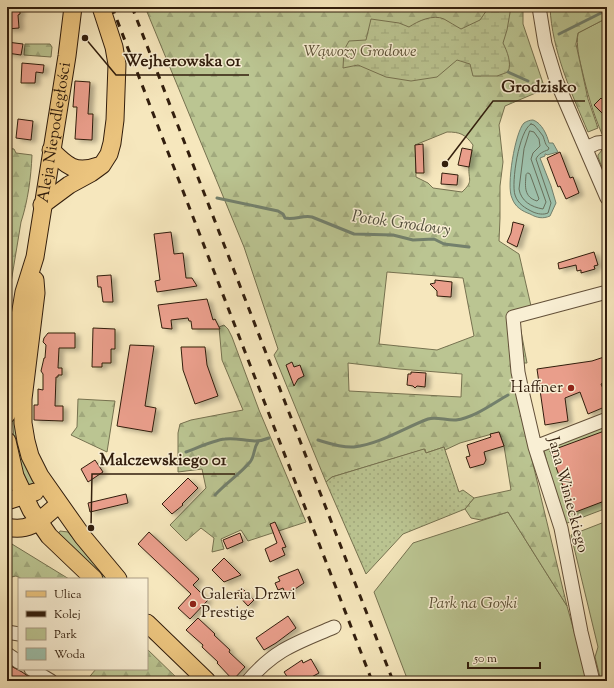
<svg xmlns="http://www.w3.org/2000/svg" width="614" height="688" font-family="'Sorts Mill Goudy',serif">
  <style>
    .green { fill: #bbc592; stroke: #767250 }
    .forest { fill: url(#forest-firs); stroke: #767250; fill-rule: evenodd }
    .wetland { fill: url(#wetland-marsh); stroke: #767250 }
    .garden { fill: url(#garden-dots); stroke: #767250 }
    .water { fill: #9ec1ac; stroke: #73806c }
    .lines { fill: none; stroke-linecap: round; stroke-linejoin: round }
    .shore { stroke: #68705c; stroke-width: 1 }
    .stream { stroke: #73806c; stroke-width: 3 }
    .building { fill: #e99e8b; stroke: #321e0d; filter: url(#shadow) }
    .minor-casing { stroke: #635039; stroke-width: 15 }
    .major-casing { stroke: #321e0d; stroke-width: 19 }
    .minor { stroke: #f9efd4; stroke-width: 13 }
    .major { stroke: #ebc47e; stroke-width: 17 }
    .rail { stroke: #321e0d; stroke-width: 3; stroke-dasharray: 7 7; stroke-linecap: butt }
    .poi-dot { fill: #8f2418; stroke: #f9efd4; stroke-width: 1.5 }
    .labels { text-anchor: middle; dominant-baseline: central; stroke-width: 3; stroke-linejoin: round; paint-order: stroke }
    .park-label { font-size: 16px; font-style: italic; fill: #5b5035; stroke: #f9efd4 }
    .street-label { font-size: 16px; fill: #321e0d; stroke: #f9efd4 }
    .poi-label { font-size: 16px; fill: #321e0d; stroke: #f9efd4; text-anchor: end }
    .water-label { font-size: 17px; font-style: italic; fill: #524f3d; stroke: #f9efd4 }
    .leader { fill: none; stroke: #321e0d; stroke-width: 1.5 }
    .callout-dot { fill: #321e0d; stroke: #f9efd4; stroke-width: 1.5 }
    .callout-label { font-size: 17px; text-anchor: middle; font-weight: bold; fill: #321e0d; stroke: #f9efd4; stroke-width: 3; stroke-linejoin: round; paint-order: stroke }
  </style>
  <defs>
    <pattern id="forest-firs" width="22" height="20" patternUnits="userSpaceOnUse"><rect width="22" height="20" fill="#bbc592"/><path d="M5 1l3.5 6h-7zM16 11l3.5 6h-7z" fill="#a1a97d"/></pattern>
    <pattern id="wetland-marsh" width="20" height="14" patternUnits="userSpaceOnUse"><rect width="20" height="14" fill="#bbc592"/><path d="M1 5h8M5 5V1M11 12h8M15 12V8" fill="none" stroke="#a1a97d"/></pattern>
    <pattern id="garden-dots" width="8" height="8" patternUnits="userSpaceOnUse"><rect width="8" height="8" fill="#bbc592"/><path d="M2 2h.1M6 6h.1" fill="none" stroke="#a1a97d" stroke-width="1.8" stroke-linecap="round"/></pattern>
    <filter id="shadow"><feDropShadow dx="4.5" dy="2.5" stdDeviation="2" flood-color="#0004"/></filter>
  </defs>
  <rect width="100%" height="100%" fill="#f6e7bd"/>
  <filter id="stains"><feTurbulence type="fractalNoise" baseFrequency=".005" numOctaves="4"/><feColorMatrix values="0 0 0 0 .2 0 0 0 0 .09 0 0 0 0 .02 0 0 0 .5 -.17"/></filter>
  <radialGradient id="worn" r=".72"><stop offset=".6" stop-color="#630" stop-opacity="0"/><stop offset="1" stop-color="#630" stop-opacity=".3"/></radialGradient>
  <path class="green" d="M607,18V135L602,134C593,113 587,92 582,70C579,57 576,46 578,33Z
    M607,148V180L598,157V155L602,150Z
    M12,411L38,484L27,487L14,440Z
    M607,422V508L562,525L543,446Z
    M508,512L567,606L588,681H408L374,592L413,543Z
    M607,521V681H601L595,657L598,647L571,535Z
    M60,531L68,532L107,579H101L57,536Z"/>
  <path class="forest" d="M145,7H523V24L545,89L505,106L499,125L503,162L500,186V218L499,241L519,254L531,306L517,310L527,363H512L521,414L567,606L508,512L481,520L471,518L465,509L474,498L511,490L504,446L499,432L460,443L445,450L444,447L426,453L425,449L332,477L326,482L274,355L278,349L244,247ZM447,132C460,132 465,134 473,145C472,152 470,159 469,167C468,180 474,181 462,192L433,188L428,183L416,177L415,145ZM387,272L463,278L474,336L437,350L379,344ZM348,363L399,369L462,374L461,397L349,391Z
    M550,7H607V18L578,33L576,44L588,99L598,128L588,132C571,92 552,51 550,7Z
    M25,44H50L52,47L51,57L24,55Z
    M7,148L14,149L16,153L32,155C31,177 28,201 21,222L7,307Z
    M224,325L228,329L232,337L259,410L306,522L248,541L241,530L221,539L224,549L212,552L214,538L201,528L186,541L170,525L206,488L202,469L178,472V433L180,424L191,420L243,410L222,360L219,327Z
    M78,399L115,401L107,452L71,435L77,427Z
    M7,541L69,579H22L16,576L7,578Z
    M147,649L180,681H86L96,669H147Z"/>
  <path class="wetland" d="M489,7H511L507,30L503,43C507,51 512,63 508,72L497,76H473L470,64L457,60L437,77L411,81L386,77L358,65L343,68L344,50L349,41L366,40L371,19L399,23L409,27C418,21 433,14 444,19C450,22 455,26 461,29L480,20Z"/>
  <path class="garden" d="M444,447L459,492L463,490L474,498L465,509L403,534L366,574L326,482L332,477L424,449L426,453Z"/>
  <path class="water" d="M533,120C542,123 547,135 549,143H553L558,152L547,155L546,154H545V156L540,158L551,186L556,203L550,216C543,219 537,218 530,214C522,211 515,207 512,198C506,187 515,132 524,123C527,121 530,120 533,120Z"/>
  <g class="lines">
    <path class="shore" d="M531,124L534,125C537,128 540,132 543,136C545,141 545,145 549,148L548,150C544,151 538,154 536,159L551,203L548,213C543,215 538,214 533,212C525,208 518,204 515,195C511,183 519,130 531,124Z
      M530,131L534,132L539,139L540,146L533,153L531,159L546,202L543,209C531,207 521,201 519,189L524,149Z
      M528,173L530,174L539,199L537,201C524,197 525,187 526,175Z"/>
    <path class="stream" d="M559,34L601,13L603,7
      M508,72L528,81
      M217,198L278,211L283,214L285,218C295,220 303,215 312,217L354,234L393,235L413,240L434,239L444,244L469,247
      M318,440C328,443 342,448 354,447C380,444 404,428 428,419C436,416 447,421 456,420C474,418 492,404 508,395
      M186,452C197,448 214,440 225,439C242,437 252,445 269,438
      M215,495C226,483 240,474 250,462C255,456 253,449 258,442"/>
  </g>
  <path class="building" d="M7,7H20V14L18,15L19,28L7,29Z
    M7,42L23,44L21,55L7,53Z
    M22,63L44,65L43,73L36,72L35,83H21Z
    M75,81L90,82L88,114H93L92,140L75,139L77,107H73Z
    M601,98L607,104V118L594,105Z
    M18,119L33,121L31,140L16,138Z
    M423,144L424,173H416L415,145Z
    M462,148L472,150L469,167L458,165Z
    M560,152L570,178L573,177L579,193L566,199L560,186L558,187L547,158Z
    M442,173L458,175L457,185L441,184Z
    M513,222L524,225L517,247L507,242L511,233Z
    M171,232L174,254L183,253L186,278H192L197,286L157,292L155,281L160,280L154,234Z
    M594,252L598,265L594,266L595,269L581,273V270L577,271L576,265L559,269L558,263Z
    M111,275L113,302H103L101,287H98L97,276Z
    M435,280L452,282L451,297L437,296V291L430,284L435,283Z
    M207,299L213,320L215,319L220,329H192L191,321H189L188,318L171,320L172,329L162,328L158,305Z
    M93,328L115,329V349H111V363H102V367H92Z
    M48,333H75V348H59L58,368H62V375H58V377H56L55,406H63V421L34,420V405H38V389L43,390V374L41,371L44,358H45L46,345L43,342L44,338Z
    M130,345L154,346L145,406L156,408L152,432L117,426Z
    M181,347H205L207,365L218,396L195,404L183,370Z
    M607,356V381L601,384L607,398V406L588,414L580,392L565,398L568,421L545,425L537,369L592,361Z
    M292,362L294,367L300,365L304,376L298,379L294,386L286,365Z
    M411,372L426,373L425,387L417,386L415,388L413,386L407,385L408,374H411Z
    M607,430V500L573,513L550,451Z
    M499,432L504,446L484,452L486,460L484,464L470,468L466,457L470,456L467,445L491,437L490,434Z
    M95,460L103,472L88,482L81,469Z
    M188,478L198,488L182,504L183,505L172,514L162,504Z
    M126,494L128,503L90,512L88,503Z
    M275,522L286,547L282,548L285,555L270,562L265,549L277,543L270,524Z
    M149,532L199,579L193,585L208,600L190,619L178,608L191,594L138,544Z
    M240,533L243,542L227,549L223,540Z
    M224,558L241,575L224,582L212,570Z
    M298,569L304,583L295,589L285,593L283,588L278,590L275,583L280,581L278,577Z
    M243,589L254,600L248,606L235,592Z
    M288,616L296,628L276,643L264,650L256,638Z
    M198,618L215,634L214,635L230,650L229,652L245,667L233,680L217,663L218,662L202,647L203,645L186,630Z
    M311,659L319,673L304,681H290L284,672L302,660L303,663Z
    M7,664L22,672L35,681H7Z"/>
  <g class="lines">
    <g class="minor-casing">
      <path id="minor" d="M539,7L545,44L556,80L607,198
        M586,148L597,143L607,142
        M535,447L607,419
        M7,632L19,634
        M7,654L19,662
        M31,669L51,681
        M248,681C275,649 297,643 334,627
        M593,681L581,632L561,528L535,447L522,391L518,372L513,317L607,292"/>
    </g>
    <g class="major-casing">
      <g id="major">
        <path d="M51,150C67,166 75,174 98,166"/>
        <path d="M42,205L69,185L91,173L102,165L109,154L112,143L115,120L117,64L114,47L101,7"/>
        <path d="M35,280L36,293L23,399V423L26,441L30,456L40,476L83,537L118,579"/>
        <path id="s1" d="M7,414L15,346L24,292L35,257L67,56L73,7"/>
        <path d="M7,441L15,476L31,510L49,536L94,579"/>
        <path d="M7,501L35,492"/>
        <path d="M7,527C31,533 42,518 59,504"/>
        <path d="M147,623L207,681"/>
      </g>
    </g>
    <use href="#minor" class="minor"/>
    <use href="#major" class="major"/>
    <path class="rail" d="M112,7L372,681
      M132,7L393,681"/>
  </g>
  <g class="poi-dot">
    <circle cx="571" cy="388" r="4"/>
    <circle cx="193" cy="604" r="4"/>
  </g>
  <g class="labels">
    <g class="park-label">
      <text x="360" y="52">Wąwozy Grodowe</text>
      <text x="473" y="604">Park na Goyki</text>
    </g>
    <g class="street-label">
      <text stroke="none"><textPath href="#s1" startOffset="286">Aleja Niepodległości</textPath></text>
      <text transform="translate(567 495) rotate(75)">Jana Winieckiego</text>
    </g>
    <g class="poi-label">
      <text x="563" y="388">Haffner</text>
      <text x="201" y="595" text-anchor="start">Galeria Drzwi<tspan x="201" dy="18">Prestige</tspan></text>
    </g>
    <g class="water-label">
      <text transform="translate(401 224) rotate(8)">Potok Grodowy</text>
    </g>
  </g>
  <path class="leader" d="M85 38L116 75H249M445 164L493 101H585M91 528L92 474H235"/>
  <g class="callout-dot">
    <circle cx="85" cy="38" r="4"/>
    <circle cx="445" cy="164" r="4"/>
    <circle cx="91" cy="528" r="4"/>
  </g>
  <g class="callout-label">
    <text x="182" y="66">Wejherowska 01</text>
    <text x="539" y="92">Grodzisko</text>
    <text x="163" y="465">Malczewskiego 01</text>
  </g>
  <rect width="614" height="688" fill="none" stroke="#f6e7bd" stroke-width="24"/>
  <rect x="8" y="8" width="598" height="672" fill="none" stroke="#321e0d" stroke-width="2"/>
  <rect x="12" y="12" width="590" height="664" fill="none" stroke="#321e0d"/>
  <rect x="18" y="578" width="130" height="92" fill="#f9efd4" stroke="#a99b84"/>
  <rect x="26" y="591" width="20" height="6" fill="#ebc47e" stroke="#a99b84"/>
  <text x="54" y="598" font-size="12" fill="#321e0d">Ulica</text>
  <rect x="26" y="611" width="20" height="6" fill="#321e0d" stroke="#a99b84"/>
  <text x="54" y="618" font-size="12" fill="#321e0d">Kolej</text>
  <rect x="26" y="628" width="20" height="12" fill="#bbc592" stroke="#a99b84"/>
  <text x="54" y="638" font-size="12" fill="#321e0d">Park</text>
  <rect x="26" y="648" width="20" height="12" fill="#9ec1ac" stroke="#a99b84"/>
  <text x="54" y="658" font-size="12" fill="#321e0d">Woda</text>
  <path d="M468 662v6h72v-6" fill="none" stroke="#321e0d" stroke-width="2"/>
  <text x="474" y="662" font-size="12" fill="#321e0d" stroke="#f9efd4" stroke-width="3" paint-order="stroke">50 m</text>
  <rect width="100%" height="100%" filter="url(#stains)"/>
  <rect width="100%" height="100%" fill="url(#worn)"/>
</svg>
